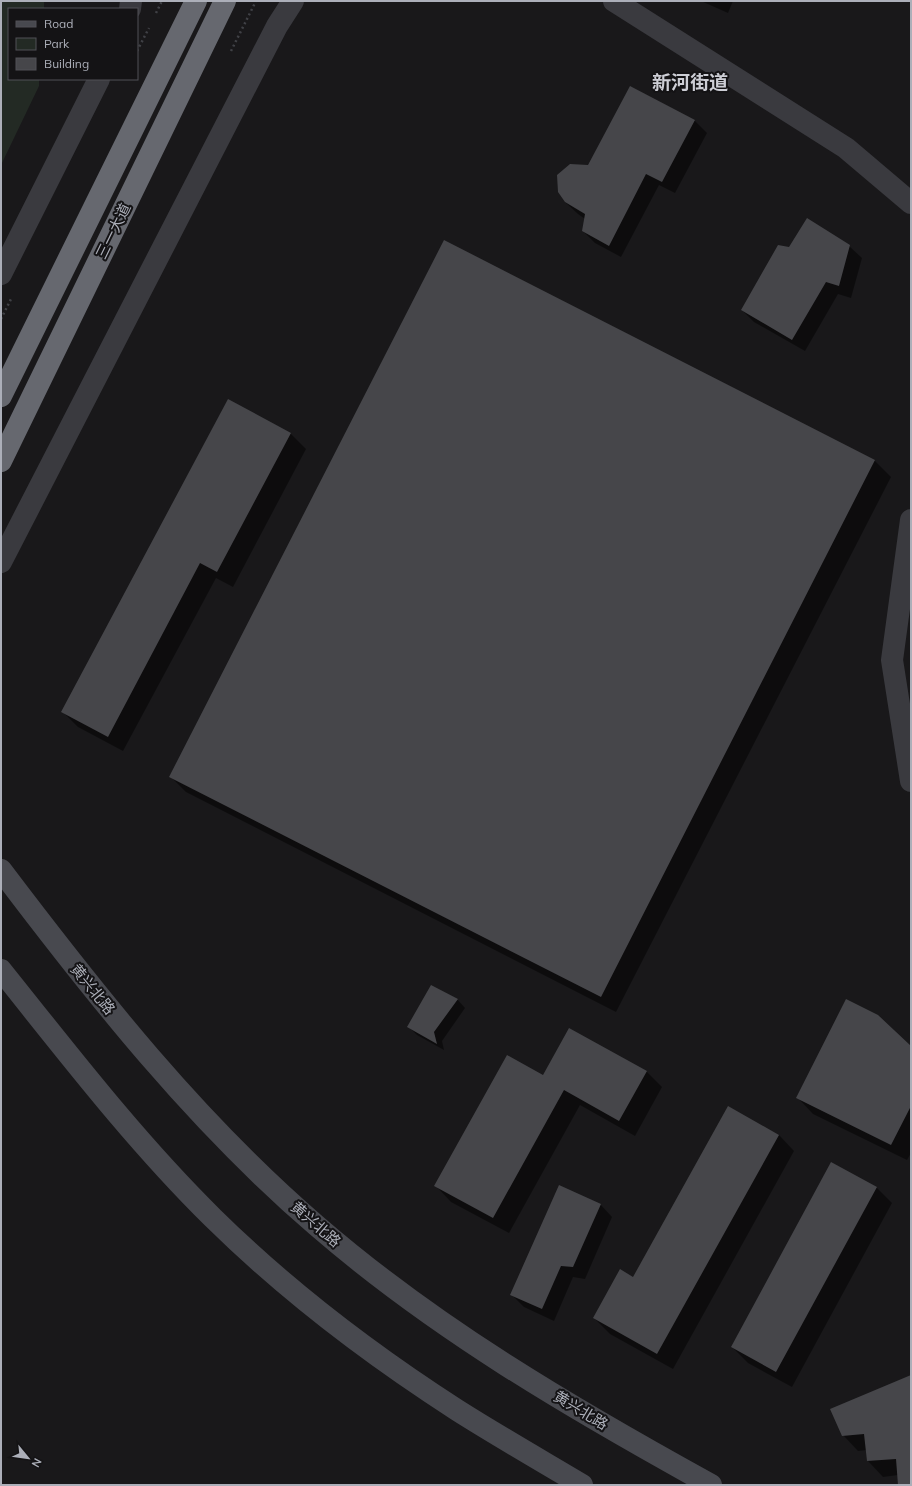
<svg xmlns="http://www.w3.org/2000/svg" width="912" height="1486" font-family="Mulish,'Noto Sans SC',sans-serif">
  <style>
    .green { fill: #232a24 }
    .shadow { fill: #0007 }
    .building { fill: #46464a }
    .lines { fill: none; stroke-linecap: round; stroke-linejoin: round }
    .path { stroke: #404146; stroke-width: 2.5; stroke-dasharray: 2 3; stroke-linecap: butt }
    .street { stroke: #3a3a3f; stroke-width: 22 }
    .secondary { stroke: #48494f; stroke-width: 22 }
    .highway { stroke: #66686f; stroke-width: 22 }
    .labels { text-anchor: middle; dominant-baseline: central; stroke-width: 4; stroke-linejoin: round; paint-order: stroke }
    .street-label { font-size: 15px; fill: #acafb9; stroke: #141315 }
    .district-label { font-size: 19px; font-weight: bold; fill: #cdced5; stroke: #141315 }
  </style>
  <rect width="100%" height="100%" fill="#19181a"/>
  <path class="green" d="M1,1H44V9H9V79H39V86L1,165Z"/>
  <path class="shadow" d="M701,1H733L728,13Z
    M631,87L695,121L707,133L675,193L659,185L621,257L595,243L583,231L585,219L578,214L565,202L589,166Z
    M444,241L875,461L891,477L616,1012L186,792L171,777Z
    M849,246L862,258L851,298L838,294L805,351L754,322L742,310L790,248Z
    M228,400L291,434L306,449L233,587L216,578L123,751L78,727L63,712Z
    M457,999L465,1008L442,1041L444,1050L417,1035L409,1027Z
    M911,1048V1153L907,1160L813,1114L798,1098Z
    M646,1071L662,1087L635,1136L580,1105L509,1233L451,1202L436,1186L544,1076Z
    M779,1135L794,1151L673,1369L610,1334L594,1318Z
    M876,1187L892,1203L792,1387L748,1363L732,1347Z
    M600,1204L612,1217L585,1279L573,1277L554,1321L524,1307L512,1295Z
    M911,1377V1485H899L898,1475L883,1477L868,1461L867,1450L858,1451L843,1435Z"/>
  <path class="building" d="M630,86L695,120L662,182L646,174L609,246L582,231L585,214L565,202L558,192L557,175L570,164L588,165Z
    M807,218L850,245L839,286L826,282L792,340L741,310L778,245L789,247Z
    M444,240L875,460L601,997L169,777Z
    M228,399L291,433L217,572L200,563L108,737L61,712Z
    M431,985L458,999L434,1032L437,1044L407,1027Z
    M846,999L878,1015L911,1046V1106L891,1145L796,1098Z
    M569,1028L647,1071L619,1121L564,1090L493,1218L434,1186L507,1055L543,1075Z
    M728,1106L779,1135L657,1354L593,1318L620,1269L633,1277Z
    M831,1162L877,1187L776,1372L731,1347Z
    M559,1185L601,1204L573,1267L561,1266L542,1309L510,1295Z
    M911,1375V1485H898L896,1459L867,1461L864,1434L842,1436L830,1409Z"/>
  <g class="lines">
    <path class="path" d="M156,13L162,1
      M137,51L149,28
      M231,51L256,1
      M1,319L12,297"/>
    <path class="street" d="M614,1L846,148L911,203
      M130,9L131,1
      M1,274L99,79
      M911,520L892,660L911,781
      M1,562L277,26L293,1"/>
    <path class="secondary" d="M1,870C97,997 196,1122 317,1226C436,1329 573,1409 711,1485
      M1,970C69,1055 135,1141 213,1218C286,1290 370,1354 457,1410C498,1436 540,1460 582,1485"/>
    <path class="highway" d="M1,396L196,1
      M1,461L225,1"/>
  </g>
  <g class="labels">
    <g class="street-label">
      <text transform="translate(113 231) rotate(-64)">三一大道</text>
      <text transform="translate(93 989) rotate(51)">黄兴北路</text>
      <text transform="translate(316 1224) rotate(41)">黄兴北路</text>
      <text transform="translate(581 1410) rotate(31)">黄兴北路</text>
    </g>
    <g class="district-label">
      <text x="690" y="82">新河街道</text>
    </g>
  </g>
  <rect width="912" height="1486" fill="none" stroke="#acafb9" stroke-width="4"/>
  <rect x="8" y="8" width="130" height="72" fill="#141315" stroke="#515157"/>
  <rect x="16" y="21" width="20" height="6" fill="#48494f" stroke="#515157"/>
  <text x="44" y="28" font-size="12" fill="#acafb9">Road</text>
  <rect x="16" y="38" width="20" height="12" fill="#232a24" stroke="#515157"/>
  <text x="44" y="48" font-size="12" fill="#acafb9">Park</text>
  <rect x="16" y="58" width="20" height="12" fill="#46464a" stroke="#515157"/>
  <text x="44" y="68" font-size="12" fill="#acafb9">Building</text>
  <g transform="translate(28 1458) rotate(119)" stroke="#141315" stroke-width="3" paint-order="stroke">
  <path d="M0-3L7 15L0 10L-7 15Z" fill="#acafb9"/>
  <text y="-6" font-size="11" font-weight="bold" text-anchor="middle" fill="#acafb9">N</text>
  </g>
</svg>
